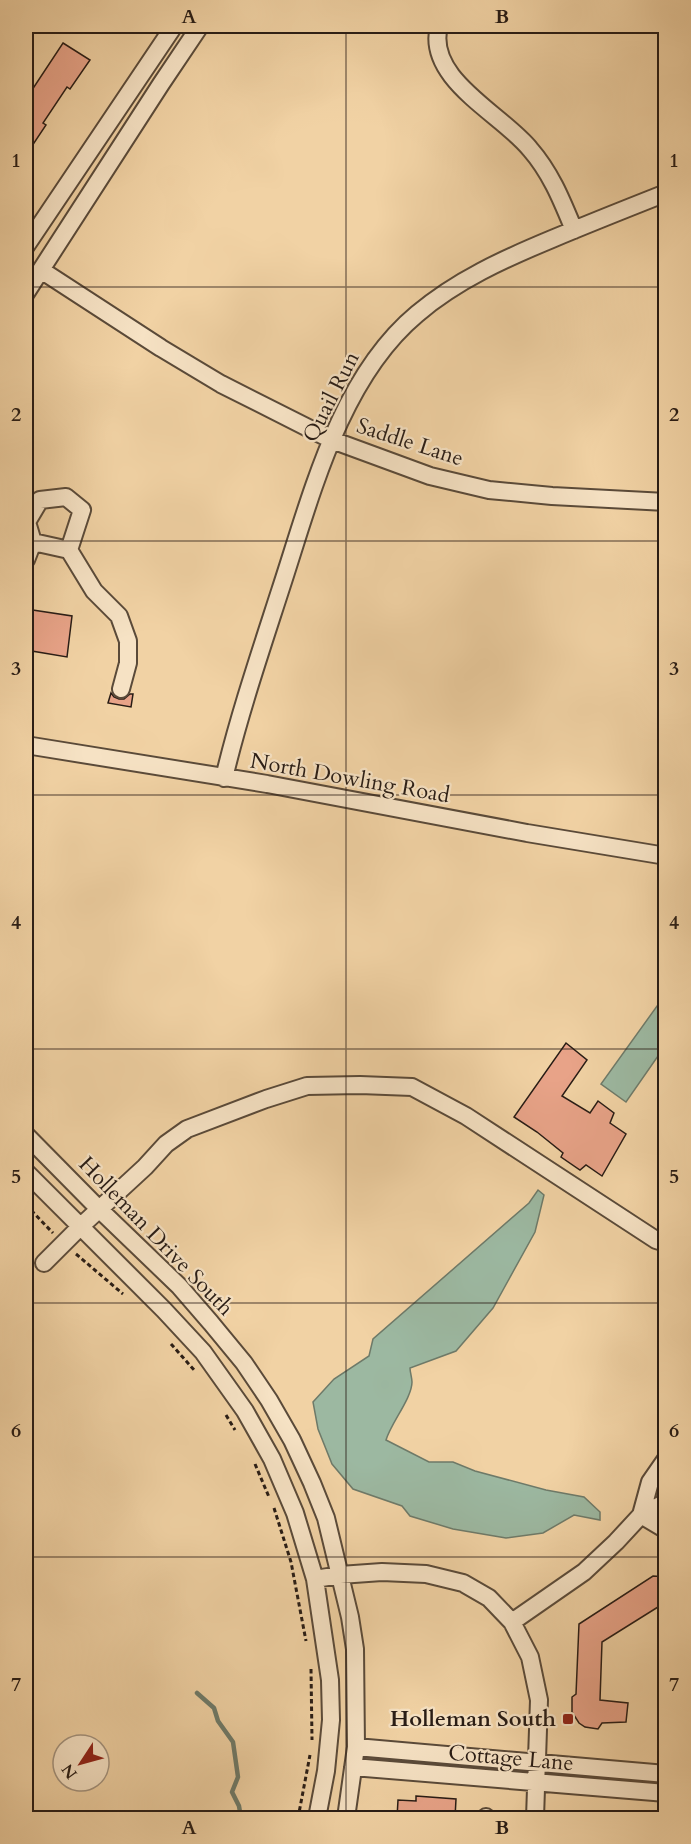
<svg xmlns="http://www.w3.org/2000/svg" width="691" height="1844" font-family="Cardo,serif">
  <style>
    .water { fill: #9cb8a1; stroke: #6e7a69; stroke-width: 1.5 }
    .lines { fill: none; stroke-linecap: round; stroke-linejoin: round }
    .stream { stroke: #6e7a69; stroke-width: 4.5 }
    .building { fill: #e8a388; stroke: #281c15; stroke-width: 1.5 }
    .minor-casing { stroke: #5a4a39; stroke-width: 20 }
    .path { stroke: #281c15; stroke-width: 3; stroke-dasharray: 4.5 3; stroke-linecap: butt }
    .minor { stroke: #f6e2c4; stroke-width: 16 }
    .grid { fill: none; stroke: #281c15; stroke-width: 1.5; stroke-opacity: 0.55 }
    .poi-dot { fill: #8f2418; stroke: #f6e2c4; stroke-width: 2 }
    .labels { text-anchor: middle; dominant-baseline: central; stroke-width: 4.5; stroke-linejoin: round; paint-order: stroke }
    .street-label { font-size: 22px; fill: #281c15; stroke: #f6e2c4 }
    .poi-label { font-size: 22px; font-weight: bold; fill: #281c15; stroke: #f6e2c4; text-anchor: end }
    .neatline { fill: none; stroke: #281c15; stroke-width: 2 }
    .grid-label { font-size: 20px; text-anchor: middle; font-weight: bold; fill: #281c15 }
  </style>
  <rect width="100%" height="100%" fill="#f1d2a4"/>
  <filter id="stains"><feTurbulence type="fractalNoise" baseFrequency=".00333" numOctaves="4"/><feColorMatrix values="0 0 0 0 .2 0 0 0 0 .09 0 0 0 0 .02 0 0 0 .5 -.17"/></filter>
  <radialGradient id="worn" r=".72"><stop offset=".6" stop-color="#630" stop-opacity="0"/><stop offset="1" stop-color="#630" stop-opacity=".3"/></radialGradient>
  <path class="water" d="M665,995V1046L626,1102L601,1084Z
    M538,1190L544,1195L535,1232L493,1308L456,1351L410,1368C410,1372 412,1378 412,1382C412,1398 391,1423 386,1440L429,1462H453L475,1471L546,1490L584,1497L600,1512V1520L574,1515L543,1533L506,1538L453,1529L410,1516L402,1506L353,1489L332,1464L318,1429L313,1402L334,1379L369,1356L373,1339L529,1203Z"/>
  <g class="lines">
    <path class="stream" d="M197,1693L214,1708L218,1721L233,1742L238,1777L232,1792L239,1806L241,1818"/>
  </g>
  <path class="building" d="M63,43L90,60L70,89L67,87L43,123L46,125L26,155V99Z
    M26,609L72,616L67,657L26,650Z
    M111,693L114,697L119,699H124L130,694H133L131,707L108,703Z
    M566,1043L587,1060L562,1096L590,1113L598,1101L614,1113L610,1123L626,1134L602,1176L586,1165L580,1170L561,1157L563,1153L537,1132L514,1117Z
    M653,1576L666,1577V1602L602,1642L600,1700L628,1703L626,1722L602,1723L598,1729L585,1727L579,1723L572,1712V1697L576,1694L579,1624Z
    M416,1796L456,1799L455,1818H397L398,1800L416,1801Z"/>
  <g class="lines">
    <g class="minor-casing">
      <path id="minor" d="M439,26C425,79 502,114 530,149C551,173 562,201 574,230
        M26,246L174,26
        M41,270L161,348L221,384L332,440L430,476L489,490L552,496L666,502
        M26,293L161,84L200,26
        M33,542L69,550
        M26,560L33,542L27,522L40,500L66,497L82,510L69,550L94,591L119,616L128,641V663L121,689
        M26,745L267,784L527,833L666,856
        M224,778C239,715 260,653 280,591C311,497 339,379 417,314C457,280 504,259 552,239C590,223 628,208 666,193
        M26,1135L99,1209L179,1286L211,1323L244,1363L269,1400L292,1440L312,1483L326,1518L350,1617L355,1649L356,1747L346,1818
        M26,1172L164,1310L203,1352L245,1411L272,1459L295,1513L315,1579L330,1680L331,1720L326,1771L317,1818
        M44,1263L81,1226L145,1167L166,1144L187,1129L266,1099L307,1086L360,1085L412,1087L466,1116L656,1240L666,1243
        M641,1515L650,1482L666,1459
        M641,1515L666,1530
        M315,1579L340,1575L382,1572L426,1574L463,1583L489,1598L512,1622L530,1657L539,1700L535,1818
        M512,1622L584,1572L616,1542L641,1515L666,1502
        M356,1747L666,1774
        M353,1767L666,1793
        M486,1818V1817"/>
    </g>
    <path class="path" d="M26,1205L53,1233
      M76,1254L123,1294
      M171,1344L195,1371
      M226,1415L235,1430
      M255,1464L269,1497
      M274,1508L291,1562L306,1641
      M311,1669L312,1740
      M298,1818L310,1755"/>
    <use href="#minor" class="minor"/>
  </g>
  <path class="grid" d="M346,26V1818M26,287H666M26,541H666M26,795H666M26,1049H666M26,1303H666M26,1557H666"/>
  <rect class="poi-dot" x="562" y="1713" width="12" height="12" rx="3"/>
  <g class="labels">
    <g class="street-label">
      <text transform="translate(331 397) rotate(-63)">Quail Run</text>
      <text transform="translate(410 442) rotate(18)">Saddle Lane</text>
      <text transform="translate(350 778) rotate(10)">North Dowling Road</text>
      <text transform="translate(156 1236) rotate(46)">Holleman Drive South</text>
      <text transform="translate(511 1758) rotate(5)">Cottage Lane</text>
    </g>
    <g class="poi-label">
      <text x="556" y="1719">Holleman South</text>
    </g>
  </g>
  <rect width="691" height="1844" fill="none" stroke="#f1d2a4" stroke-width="66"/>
  <g transform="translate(81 1763) rotate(234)"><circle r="28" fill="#f6e2c4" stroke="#a4937e" stroke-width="1.5"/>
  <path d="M0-4.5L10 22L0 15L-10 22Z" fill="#8f2418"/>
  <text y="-9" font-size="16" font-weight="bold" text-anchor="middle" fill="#281c15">N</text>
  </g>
  <rect x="33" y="33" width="625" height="1778" class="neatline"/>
  <g class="grid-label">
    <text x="189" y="23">A</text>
    <text x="502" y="23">B</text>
    <text x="16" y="167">1</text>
    <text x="674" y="167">1</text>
    <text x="16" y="421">2</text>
    <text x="674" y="421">2</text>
    <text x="16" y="675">3</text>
    <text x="674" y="675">3</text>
    <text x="16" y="929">4</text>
    <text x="674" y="929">4</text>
    <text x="16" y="1183">5</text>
    <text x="674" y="1183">5</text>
    <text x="16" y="1437">6</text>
    <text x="674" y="1437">6</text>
    <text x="16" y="1691">7</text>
    <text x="674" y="1691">7</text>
    <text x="189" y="1834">A</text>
    <text x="502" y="1834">B</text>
  </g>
  <rect width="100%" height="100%" filter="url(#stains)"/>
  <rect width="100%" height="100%" fill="url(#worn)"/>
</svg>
